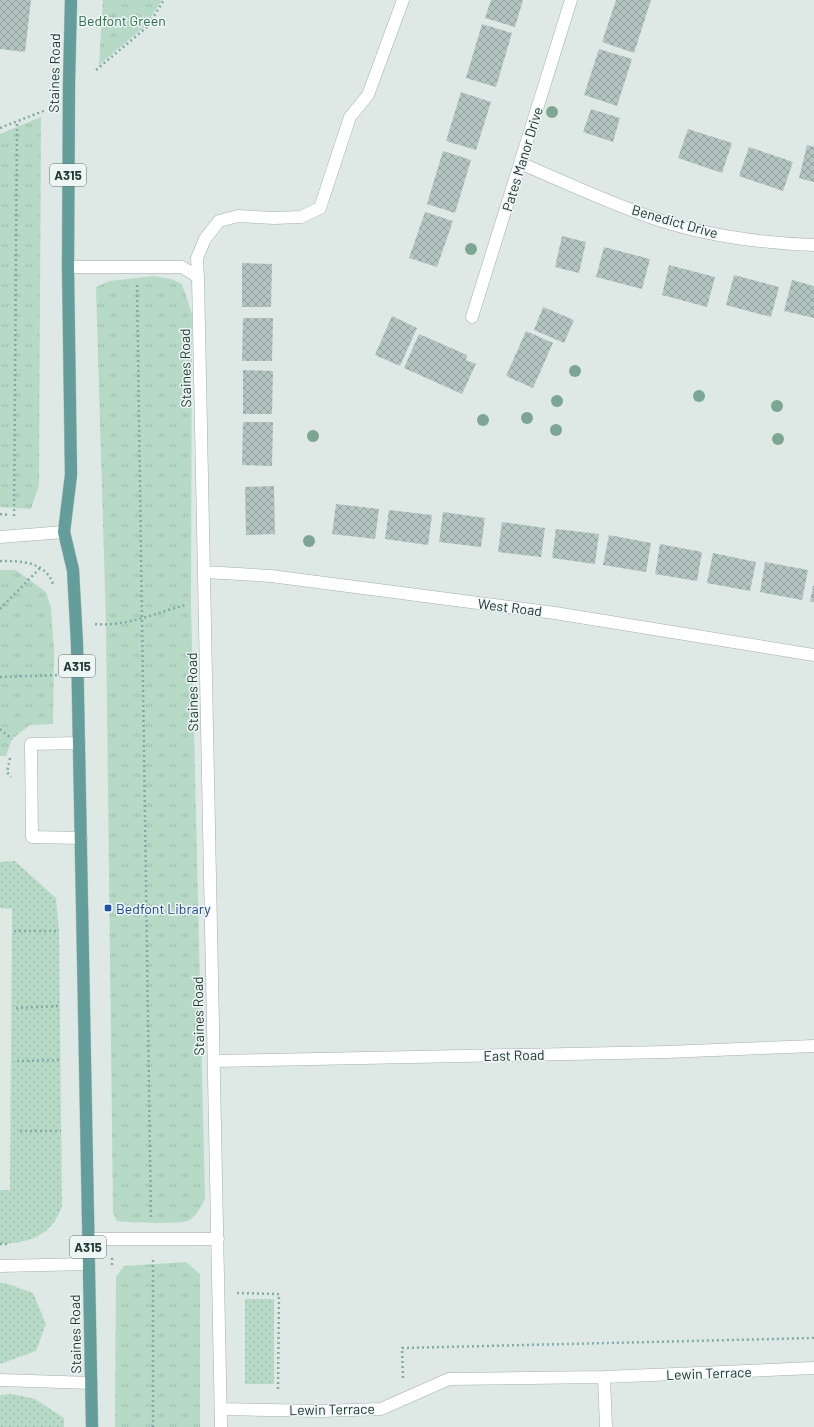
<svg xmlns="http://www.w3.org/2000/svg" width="814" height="1427" font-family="Barlow,sans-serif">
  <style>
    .grass { fill: url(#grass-dots) }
    .park { fill: url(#park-tufts) }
    .building { fill: url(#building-cross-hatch) }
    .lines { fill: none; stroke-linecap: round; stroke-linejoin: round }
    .minor-casing { stroke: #a1b0ae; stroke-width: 13 }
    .major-casing { stroke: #bcc3c3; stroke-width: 13 }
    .path { stroke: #7faca7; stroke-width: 2.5; stroke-dasharray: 2 3; stroke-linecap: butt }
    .minor { stroke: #fff; stroke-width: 12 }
    .major { stroke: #639e9a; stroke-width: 12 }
    .tree { fill: #7ca595 }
    .transit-dot { fill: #1a4fb4; stroke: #eef6f4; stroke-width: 1.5 }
    .labels { text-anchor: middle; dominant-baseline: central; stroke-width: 3; stroke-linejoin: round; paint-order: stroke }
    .shield { fill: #eef6f4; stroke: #5e716f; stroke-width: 1 }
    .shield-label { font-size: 13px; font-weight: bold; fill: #203836 }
    .park-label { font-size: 14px; fill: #2b6e52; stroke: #eef6f4 }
    .street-label { font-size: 14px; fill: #203836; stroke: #eef6f4 }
    .transit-label { font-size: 14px; fill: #164399; stroke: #eef6f4; text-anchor: start }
  </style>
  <defs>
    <pattern id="grass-dots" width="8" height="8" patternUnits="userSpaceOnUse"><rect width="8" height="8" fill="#b7dac7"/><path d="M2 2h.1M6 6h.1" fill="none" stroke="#9dbcac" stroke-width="1.8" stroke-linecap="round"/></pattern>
    <pattern id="park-tufts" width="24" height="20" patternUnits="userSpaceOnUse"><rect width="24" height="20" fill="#b7dac7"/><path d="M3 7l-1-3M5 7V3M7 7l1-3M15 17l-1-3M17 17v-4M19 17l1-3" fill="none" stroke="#9dbcac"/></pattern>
    <pattern id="building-cross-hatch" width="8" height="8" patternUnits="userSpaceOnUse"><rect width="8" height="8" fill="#b4c4c0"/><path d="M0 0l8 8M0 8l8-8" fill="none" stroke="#92a09d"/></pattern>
  </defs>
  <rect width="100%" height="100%" fill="#dee9e6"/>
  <path class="grass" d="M15,861L56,898L59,931L62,1206C52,1236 29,1243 0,1244V1190H10L12,909L0,908V862Z
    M0,1283H5L33,1293L46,1324L36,1351L0,1364Z
    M245,1299H274V1384H245Z
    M12,1394L35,1399L64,1418V1427H0V1395Z"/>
  <path class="park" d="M103,0H162L145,26L99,65Z
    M41,117L39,485L31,509L0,507V134Z
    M153,276L171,279L182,284L192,314L191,603L205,1199C201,1206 196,1218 187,1221C181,1224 124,1223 117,1221L113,1213L106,625L96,287L109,281Z
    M0,570H16L46,592L51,608L54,652L53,724L30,725L12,739L6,756H0Z
    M186,1262L200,1274V1427H115L116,1277L124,1266Z"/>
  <path class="building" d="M0,0H31L25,52L0,49Z
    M491,0H523L515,27L485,18Z
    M616,0H651L634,53L602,42Z
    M482,24L512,33L496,87L466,78Z
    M599,49L632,59L617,106L584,95Z
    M461,92L491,102L476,150L446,141Z
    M591,109L620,118L613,142L583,132Z
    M688,129L732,143L722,173L678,158Z
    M807,145L814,147V182L799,178Z
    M749,147L793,162L783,191L739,176Z
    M443,151L471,160L455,213L427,204Z
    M425,212L453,221L437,267L409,258Z
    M562,236L586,242L579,273L555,267Z
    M604,247L650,259L642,289L596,277Z
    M242,263L272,264L271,307H242Z
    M669,265L715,277L707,307L662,295Z
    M734,275L779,287L771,317L726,305Z
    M792,280L814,286V318L784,311Z
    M543,307L574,320L564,343L534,330Z
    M392,316L417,328L400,366L375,355Z
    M243,318H273L272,361H242Z
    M526,331L553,343L533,388L506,376Z
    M419,334L467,355L466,360L476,364L462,394L404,368Z
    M243,370L273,371L272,414H243Z
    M243,422H273L272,466L242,465Z
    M274,486L275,534L246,535L245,487Z
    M336,504L379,509L375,539L332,534Z
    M389,510L432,515L428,545L385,539Z
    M443,512L485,518L481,547L439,542Z
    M502,522L545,528L541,557L498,552Z
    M556,529L599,534L595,564L552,558Z
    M609,535L651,543L646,572L603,565Z
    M660,544L702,552L697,581L655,574Z
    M713,553L756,562L750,591L707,583Z
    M765,562L808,570L802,600L760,592Z
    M813,586H814V602H810Z"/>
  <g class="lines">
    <g class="minor-casing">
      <path id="minor" d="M520,163C562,181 607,202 650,217C702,235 759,243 814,245
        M68,267H182L198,277L221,1427
        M198,277L197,258L205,239L219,221L238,216L274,218L301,217L320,208L350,117L368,95L403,0
        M472,317L571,0
        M0,537L64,532
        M205,572L271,576L555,613L814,655
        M79,743L31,744L32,837L81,838
        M214,1061L666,1052L814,1046
        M89,1239H218
        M0,1266L88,1264
        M604,1377L606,1427
        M0,1380L91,1383
        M221,1409L321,1411L381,1409L449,1379L604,1377L814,1368"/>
    </g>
    <g class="major-casing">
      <path id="major" d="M71,0L69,84L68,267L71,475L64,532L73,570L77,644L92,1427"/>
    </g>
    <path class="path" d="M96,70L147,27L164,0
      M0,128L46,110
      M137,285L151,1220
      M0,514L9,515
      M14,516L17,122
      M0,561C20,561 45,561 53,584
      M0,609L40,568
      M95,624C125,627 156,613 185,605
      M0,677L59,675
      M0,729L12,739
      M10,758L7,772L11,777
      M14,931H59
      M16,1008L60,1006
      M17,1061L60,1060
      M20,1131H61
      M0,1244H9
      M112,1258V1267
      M237,1293L279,1294L278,1389H276
      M403,1378L402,1348L814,1338
      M153,1427V1258"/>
    <use href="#minor" class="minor"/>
    <use href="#major" class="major"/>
  </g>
  <g class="tree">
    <circle cx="552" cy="112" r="6"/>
    <circle cx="471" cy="249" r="6"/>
    <circle cx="575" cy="371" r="6"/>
    <circle cx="699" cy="396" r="6"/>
    <circle cx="557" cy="401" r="6"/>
    <circle cx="777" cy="406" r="6"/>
    <circle cx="527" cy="418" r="6"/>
    <circle cx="483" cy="420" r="6"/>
    <circle cx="556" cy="430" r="6"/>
    <circle cx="313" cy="436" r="6"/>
    <circle cx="778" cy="439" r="6"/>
    <circle cx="309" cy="541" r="6"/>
  </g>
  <rect class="transit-dot" x="104" y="904" width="8" height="8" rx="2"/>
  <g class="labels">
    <g class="shield">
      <rect x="50" y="164" width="36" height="22" rx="3"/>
      <rect x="59" y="655" width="36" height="22" rx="3"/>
      <rect x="70" y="1236" width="36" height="22" rx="3"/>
    </g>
    <g class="shield-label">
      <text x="68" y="175">A315</text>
      <text x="77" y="666">A315</text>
      <text x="88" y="1247">A315</text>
    </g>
    <g class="park-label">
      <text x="122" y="20">Bedfont Green</text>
    </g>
    <g class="street-label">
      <text transform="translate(54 73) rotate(-89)">Staines Road</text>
      <text transform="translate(522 159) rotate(-73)">Pates Manor Drive</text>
      <text transform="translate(675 221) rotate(16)">Benedict Drive</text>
      <text transform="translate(185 368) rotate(-91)">Staines Road</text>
      <text transform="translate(510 607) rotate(7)">West Road</text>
      <text transform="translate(192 692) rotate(-91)">Staines Road</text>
      <text transform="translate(198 1016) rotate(-91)">Staines Road</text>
      <text transform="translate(514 1055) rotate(-1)">East Road</text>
      <text transform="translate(75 1334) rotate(-91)">Staines Road</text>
      <text transform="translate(709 1373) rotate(-2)">Lewin Terrace</text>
      <text transform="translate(332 1409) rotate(-1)">Lewin Terrace</text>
    </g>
    <g class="transit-label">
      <text x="116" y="908">Bedfont Library</text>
    </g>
  </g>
</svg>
